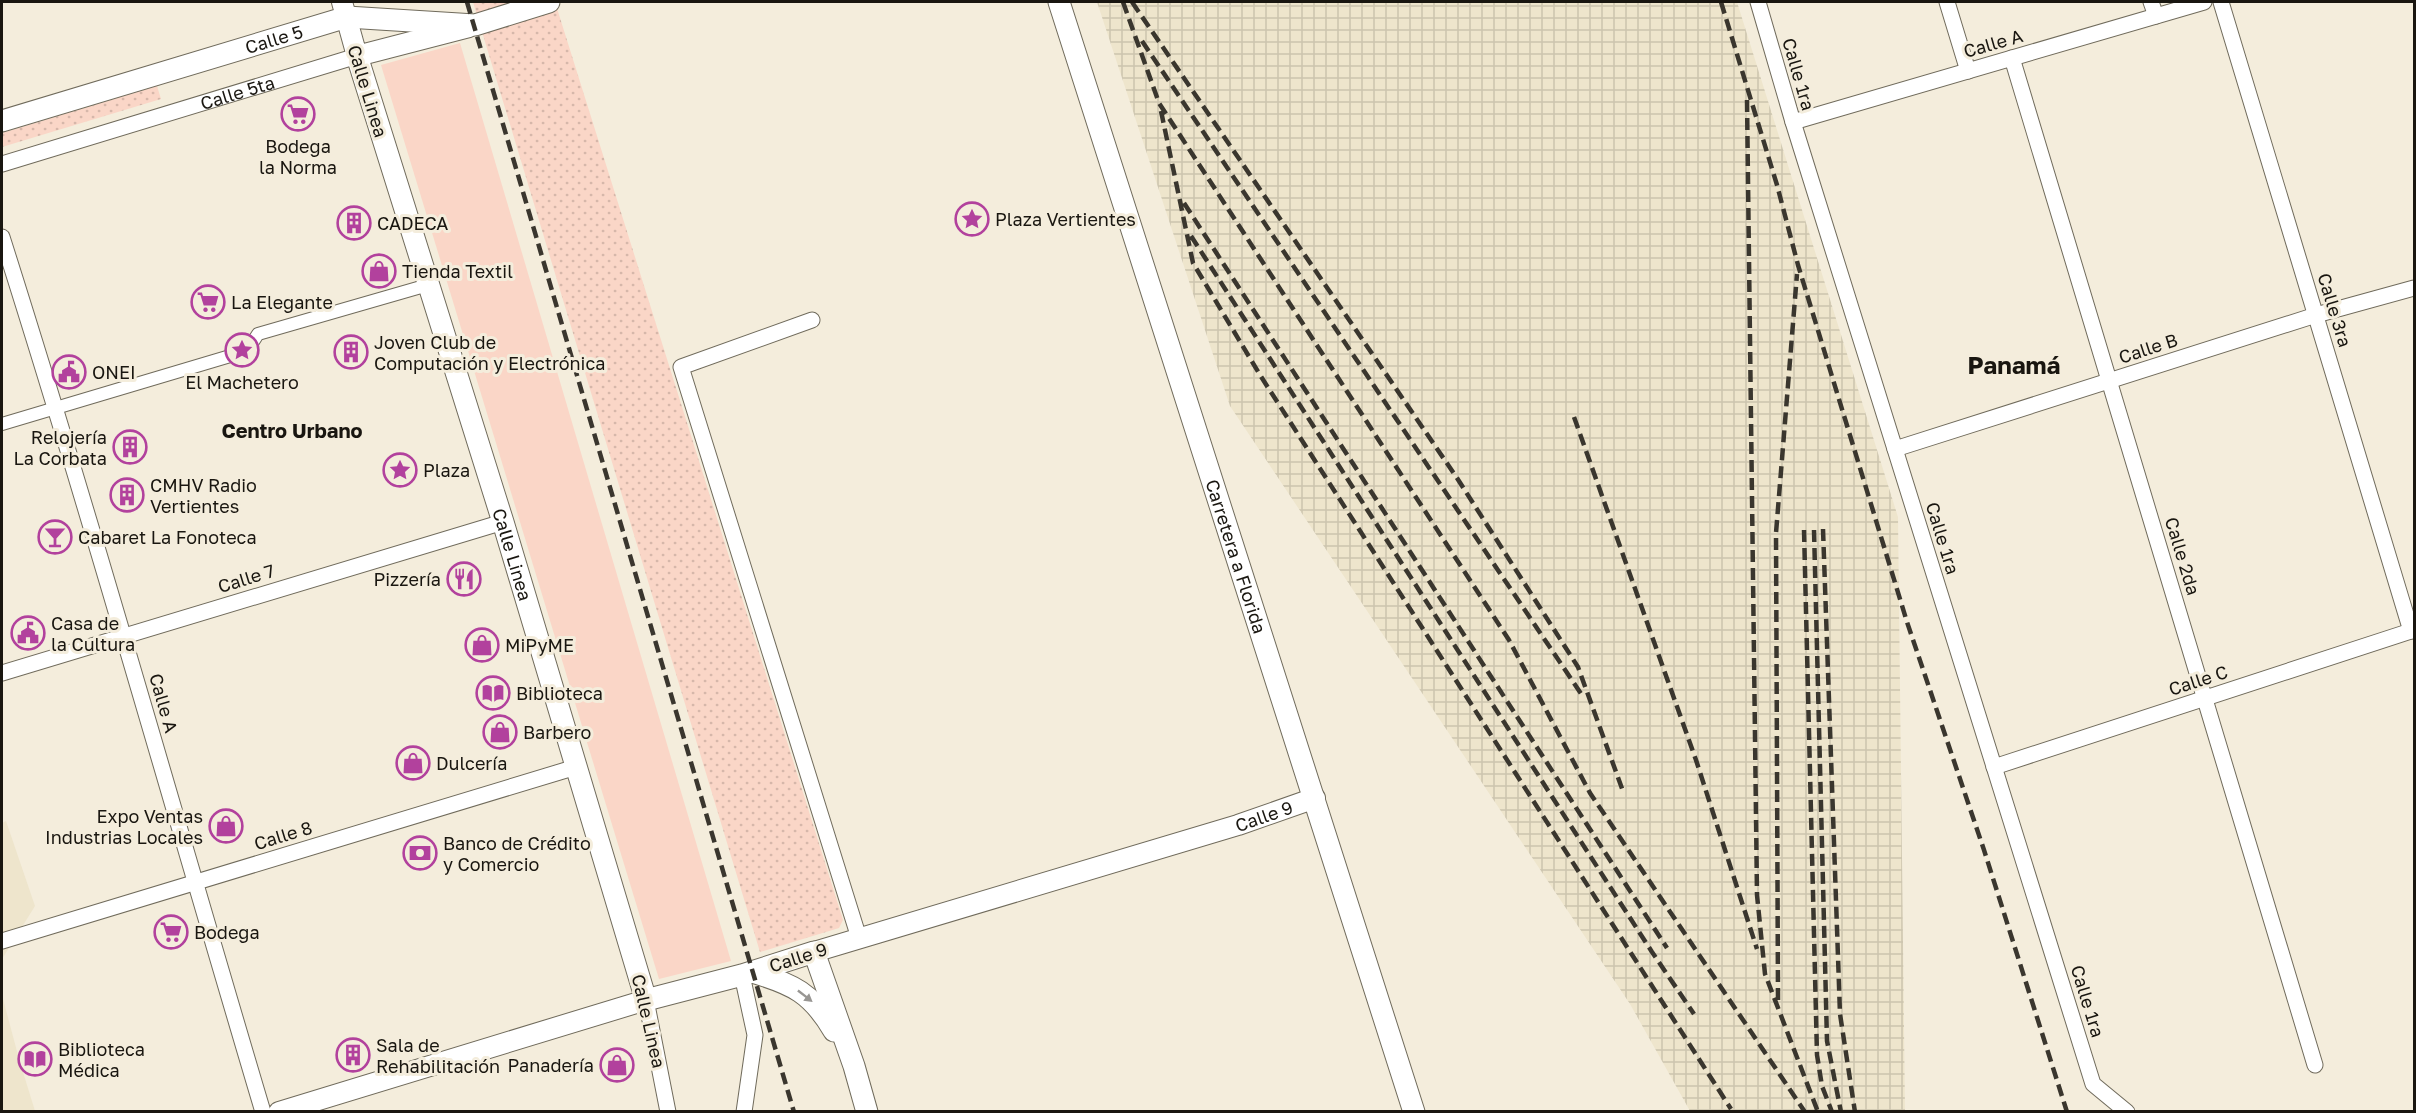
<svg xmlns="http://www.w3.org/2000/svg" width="2416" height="1113" font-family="'Golos Text',sans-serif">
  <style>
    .built { fill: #eee5cc }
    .industrial { fill: url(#industrial-grid) }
    .grass { fill: url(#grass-dots) }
    .park { fill: #fad6c7 }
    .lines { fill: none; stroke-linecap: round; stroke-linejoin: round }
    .pedestrian-casing { stroke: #706b5c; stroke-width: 14 }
    .minor-casing { stroke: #706b5c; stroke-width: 17 }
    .tertiary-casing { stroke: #706b5c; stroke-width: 22 }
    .secondary-casing { stroke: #706b5c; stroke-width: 23 }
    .pedestrian { stroke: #fff; stroke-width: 12 }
    .minor { stroke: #fff; stroke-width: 15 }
    .tertiary { stroke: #fff; stroke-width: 20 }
    .secondary { stroke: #fff; stroke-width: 21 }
    .rail { stroke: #3a362e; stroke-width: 4.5; stroke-dasharray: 12 6; stroke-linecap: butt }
    .oneway { fill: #989693 }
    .labels { text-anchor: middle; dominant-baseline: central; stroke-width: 6; stroke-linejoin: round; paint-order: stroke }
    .street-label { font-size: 18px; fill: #191610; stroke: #f4eddc }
    .poi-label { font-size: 18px; fill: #191610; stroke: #f4eddc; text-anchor: start }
    .neighbourhood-label { font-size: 20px; font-weight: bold; fill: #191610; stroke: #f4eddc }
    .district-label { font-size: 24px; font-weight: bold; fill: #191610; stroke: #f4eddc }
  </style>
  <defs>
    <pattern id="industrial-grid" width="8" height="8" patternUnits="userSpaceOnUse" patternTransform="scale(1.5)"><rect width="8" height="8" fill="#eee5cc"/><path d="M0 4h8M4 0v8" fill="none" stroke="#ccc4ae"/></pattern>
    <pattern id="grass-dots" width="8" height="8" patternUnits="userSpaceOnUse" patternTransform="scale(1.5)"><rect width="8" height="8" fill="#fad6c7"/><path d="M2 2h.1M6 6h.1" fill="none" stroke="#d6b7aa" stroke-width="1.8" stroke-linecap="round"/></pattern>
  </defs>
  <rect width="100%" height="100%" fill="#f4eddc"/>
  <path class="built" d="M6,821L35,906L2,959V823Z
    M2,995L19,1059L35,1111H2Z"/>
  <path class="industrial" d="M1097,2H1737L1898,517L1905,1111H1690L1630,1004L1230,406Z"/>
  <path class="grass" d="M473,2H555L843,920L839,928L760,952Z
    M157,86L161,99L2,147V133Z"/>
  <path class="park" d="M460,43L731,961L659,979L381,65Z"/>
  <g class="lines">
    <g class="pedestrian-casing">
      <path id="pedestrian" d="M2,424L247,351L258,334L428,285"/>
    </g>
    <g class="minor-casing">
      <g id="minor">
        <path d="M1758,2L1793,122L2093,1084L2127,1112"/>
        <path d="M1947,2L1968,71"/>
        <path d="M2151,2L2156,16"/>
        <path d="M2221,2L2411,631"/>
        <path d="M2012,58L2315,1065"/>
        <path d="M1793,122L2204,2"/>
        <path id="s1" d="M2,164L357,56"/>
        <path d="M2,237C94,527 176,820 263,1112"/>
        <path d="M812,320L681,367L859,938"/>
        <path d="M1895,449L2316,315L2414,288"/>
        <path d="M2,673L503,522"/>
        <path d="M1994,767L2414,630"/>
        <path d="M2,941L576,767"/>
        <path d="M742,975L755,1035L744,1112"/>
        <path d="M646,1000L668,1112"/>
      </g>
    </g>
    <g class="tertiary-casing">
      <g id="tertiary">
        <path d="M342,2L357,56L469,27"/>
        <path id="s2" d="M814,952L1238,825L1315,798"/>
        <path d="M279,1112L646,1000"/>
      </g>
    </g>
    <g class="secondary-casing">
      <g id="secondary">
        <path id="s3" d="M1059,2L1414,1112"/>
        <path id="s4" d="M357,56L503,522L646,1000L742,975L814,952L854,1066L867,1112"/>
        <path id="s5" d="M2,121L347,17L475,25L549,2"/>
        <path d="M752,972C793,984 812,993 834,1031"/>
      </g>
    </g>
    <use href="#pedestrian" class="pedestrian"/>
    <use href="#minor" class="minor"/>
    <use href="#tertiary" class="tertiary"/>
    <use href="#secondary" class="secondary"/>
    <path class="rail" d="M467,2L794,1112
      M1123,2L1159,103L1509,640L1590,793L1805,1112
      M1132,2L1457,478L1578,667L1624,794
      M1721,2L1777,185L1798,265L1907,622L1984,850L2067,1112
      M1142,41L1584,698
      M1747,100L1757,895L1765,974L1818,1112
      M1161,111L1193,263L1260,375L1731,1109
      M1184,203L1667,948
      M1191,236L1652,952L1694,1014
      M1574,417L1696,760L1757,949
      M1823,529L1840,1014L1855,1112
      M1804,530L1817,1055L1822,1086L1832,1112
      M1814,530L1827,1041L1841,1112
      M1778,1000L1776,533L1797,274"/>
  </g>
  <defs><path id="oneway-solid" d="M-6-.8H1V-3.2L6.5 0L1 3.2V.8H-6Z" transform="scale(1.5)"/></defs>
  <use class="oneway" href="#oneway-solid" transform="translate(805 996) rotate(38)"/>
  <defs>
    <g id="supermarket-ring" transform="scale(1.725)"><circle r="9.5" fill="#f4eddc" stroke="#b2419d" stroke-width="1.5"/><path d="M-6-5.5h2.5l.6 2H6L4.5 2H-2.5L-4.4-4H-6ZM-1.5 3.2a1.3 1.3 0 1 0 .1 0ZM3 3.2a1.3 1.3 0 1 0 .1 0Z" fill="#b2419d"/></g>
    <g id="sight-ring" transform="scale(1.725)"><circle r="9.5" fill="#f4eddc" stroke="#b2419d" stroke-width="1.5"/><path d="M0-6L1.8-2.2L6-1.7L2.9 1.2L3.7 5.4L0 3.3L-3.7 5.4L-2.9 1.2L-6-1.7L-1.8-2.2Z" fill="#b2419d"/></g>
    <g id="building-ring" transform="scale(1.725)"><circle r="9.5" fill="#f4eddc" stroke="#b2419d" stroke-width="1.5"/><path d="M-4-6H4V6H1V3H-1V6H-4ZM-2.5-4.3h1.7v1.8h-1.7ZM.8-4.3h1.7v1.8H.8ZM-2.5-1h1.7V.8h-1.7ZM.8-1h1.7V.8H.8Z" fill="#b2419d"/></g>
    <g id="shop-ring" transform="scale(1.725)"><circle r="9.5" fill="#f4eddc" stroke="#b2419d" stroke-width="1.5"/><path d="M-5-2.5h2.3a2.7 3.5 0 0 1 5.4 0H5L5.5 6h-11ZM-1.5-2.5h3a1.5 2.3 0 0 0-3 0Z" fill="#b2419d"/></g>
    <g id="civic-ring" transform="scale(1.725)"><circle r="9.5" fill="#f4eddc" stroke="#b2419d" stroke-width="1.5"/><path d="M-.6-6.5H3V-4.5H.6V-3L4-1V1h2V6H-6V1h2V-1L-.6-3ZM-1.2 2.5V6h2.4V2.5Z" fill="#b2419d"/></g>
    <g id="bar-ring" transform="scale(1.725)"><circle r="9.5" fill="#f4eddc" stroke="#b2419d" stroke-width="1.5"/><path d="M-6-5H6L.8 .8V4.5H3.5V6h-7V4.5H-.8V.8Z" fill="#b2419d"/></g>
    <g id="restaurant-ring" transform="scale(1.725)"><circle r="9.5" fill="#f4eddc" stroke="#b2419d" stroke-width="1.5"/><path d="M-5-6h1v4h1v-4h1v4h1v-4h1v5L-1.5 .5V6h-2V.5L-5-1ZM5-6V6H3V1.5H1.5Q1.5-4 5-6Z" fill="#b2419d"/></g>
    <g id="library-ring" transform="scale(1.725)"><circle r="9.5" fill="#f4eddc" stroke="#b2419d" stroke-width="1.5"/><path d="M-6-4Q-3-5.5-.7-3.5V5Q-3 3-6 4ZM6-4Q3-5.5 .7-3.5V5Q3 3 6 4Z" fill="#b2419d"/></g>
    <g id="bank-ring" transform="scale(1.725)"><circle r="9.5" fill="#f4eddc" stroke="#b2419d" stroke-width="1.5"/><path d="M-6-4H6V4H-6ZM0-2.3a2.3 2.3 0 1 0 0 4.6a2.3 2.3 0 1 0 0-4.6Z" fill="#b2419d"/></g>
  </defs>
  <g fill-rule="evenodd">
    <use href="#supermarket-ring" x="298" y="114"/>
    <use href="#sight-ring" x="972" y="219"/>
    <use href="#building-ring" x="354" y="223"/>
    <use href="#shop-ring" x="379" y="271"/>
    <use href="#supermarket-ring" x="208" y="302"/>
    <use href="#sight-ring" x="242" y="350"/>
    <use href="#building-ring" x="351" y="352"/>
    <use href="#civic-ring" x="69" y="372"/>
    <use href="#building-ring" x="130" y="447"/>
    <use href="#sight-ring" x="400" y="470"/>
    <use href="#building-ring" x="127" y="495"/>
    <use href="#bar-ring" x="55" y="537"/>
    <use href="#restaurant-ring" x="464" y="579"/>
    <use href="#civic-ring" x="28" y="633"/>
    <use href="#shop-ring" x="482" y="645"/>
    <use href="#library-ring" x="493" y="693"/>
    <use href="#shop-ring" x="500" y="732"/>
    <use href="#shop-ring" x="413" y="763"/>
    <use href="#shop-ring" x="226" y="826"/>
    <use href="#bank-ring" x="420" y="853"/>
    <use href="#supermarket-ring" x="171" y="932"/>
    <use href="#building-ring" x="353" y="1055"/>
    <use href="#library-ring" x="35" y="1059"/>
    <use href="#shop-ring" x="617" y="1065"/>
  </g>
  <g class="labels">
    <g class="street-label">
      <text stroke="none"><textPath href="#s5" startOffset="284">Calle 5</textPath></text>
      <text transform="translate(1993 43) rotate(-16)">Calle A</text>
      <text transform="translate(1799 74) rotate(74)">Calle 1ra</text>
      <text transform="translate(368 91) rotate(73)">Calle Linea</text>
      <text stroke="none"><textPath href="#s1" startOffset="246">Calle 5ta</textPath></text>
      <text transform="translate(2335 310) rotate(73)">Calle 3ra</text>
      <text transform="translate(2148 348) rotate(-18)">Calle B</text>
      <text transform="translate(1943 538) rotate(73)">Calle 1ra</text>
      <text stroke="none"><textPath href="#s4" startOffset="522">Calle Linea</textPath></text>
      <text stroke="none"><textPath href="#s3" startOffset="582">Carretera a Florida</textPath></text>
      <text transform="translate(2183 556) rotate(73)">Calle 2da</text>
      <text transform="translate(246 578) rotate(-17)">Calle 7</text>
      <text transform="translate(2198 680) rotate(-18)">Calle C</text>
      <text transform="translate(164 703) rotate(74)">Calle A</text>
      <text stroke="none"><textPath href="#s2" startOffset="470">Calle 9</textPath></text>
      <text transform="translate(283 835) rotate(-17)">Calle 8</text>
      <text transform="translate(798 957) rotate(-18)">Calle 9</text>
      <text transform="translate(2088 1001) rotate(73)">Calle 1ra</text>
      <text transform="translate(649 1021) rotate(77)">Calle Linea</text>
    </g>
    <g class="poi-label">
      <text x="298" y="146" text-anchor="middle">Bodega<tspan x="298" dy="21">la Norma</tspan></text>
      <text x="995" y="219">Plaza Vertientes</text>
      <text x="377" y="223">CADECA</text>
      <text x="402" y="271">Tienda Textil</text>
      <text x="231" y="302">La Elegante</text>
      <text x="374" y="342">Joven Club de<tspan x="374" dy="21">Computación y Electrónica</tspan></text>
      <text x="92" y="372">ONEI</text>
      <text x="242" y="382" text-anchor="middle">El Machetero</text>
      <text x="107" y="437" text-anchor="end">Relojería<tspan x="107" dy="21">La Corbata</tspan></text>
      <text x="423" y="470">Plaza</text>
      <text x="150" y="485">CMHV Radio<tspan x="150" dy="21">Vertientes</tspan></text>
      <text x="78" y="537">Cabaret La Fonoteca</text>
      <text x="441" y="579" text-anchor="end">Pizzería</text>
      <text x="51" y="623">Casa de<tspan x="51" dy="21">la Cultura</tspan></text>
      <text x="505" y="645">MiPyME</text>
      <text x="516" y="693">Biblioteca</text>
      <text x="523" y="732">Barbero</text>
      <text x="436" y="763">Dulcería</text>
      <text x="203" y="816" text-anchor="end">Expo Ventas<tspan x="203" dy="21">Industrias Locales</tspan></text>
      <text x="443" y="843">Banco de Crédito<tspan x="443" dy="21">y Comercio</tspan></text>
      <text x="194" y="932">Bodega</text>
      <text x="376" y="1045">Sala de<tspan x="376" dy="21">Rehabilitación</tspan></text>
      <text x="58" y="1049">Biblioteca<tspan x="58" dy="21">Médica</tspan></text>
      <text x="594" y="1065" text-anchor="end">Panadería</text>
    </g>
    <g class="neighbourhood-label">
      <text x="292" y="430">Centro Urbano</text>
    </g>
    <g class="district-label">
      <text x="2014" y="364">Panamá</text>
    </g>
  </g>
  <rect width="2416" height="1113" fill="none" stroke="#191610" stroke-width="6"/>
</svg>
